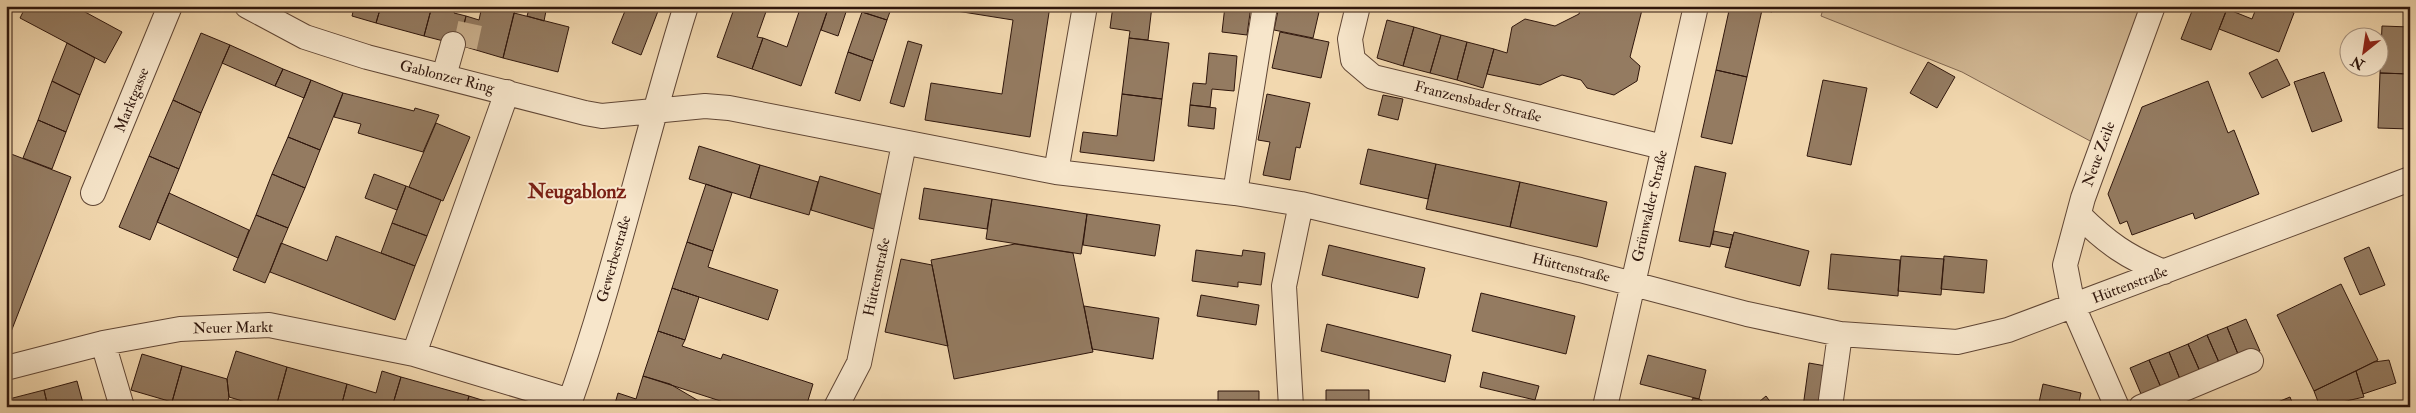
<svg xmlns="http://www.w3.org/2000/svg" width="2416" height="413" font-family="'IM FELL Double Pica',serif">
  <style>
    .green { fill: #d1b793; stroke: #806650 }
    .building { fill: #947b61; stroke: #2f160c }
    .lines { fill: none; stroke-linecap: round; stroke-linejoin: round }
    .minor-tunnel { stroke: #cbb18e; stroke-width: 24; stroke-dasharray: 24 12; stroke-linecap: butt }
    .minor-casing { stroke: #604635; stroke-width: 26 }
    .minor { stroke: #f7e6cb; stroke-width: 24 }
    .labels { text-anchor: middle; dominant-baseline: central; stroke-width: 4; stroke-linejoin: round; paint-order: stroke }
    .street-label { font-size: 15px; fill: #2f160c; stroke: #f7e6cb }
    .district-label { font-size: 20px; font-weight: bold; fill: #7a1f14; stroke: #f7e6cb }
  </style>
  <rect width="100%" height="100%" fill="#f2d8af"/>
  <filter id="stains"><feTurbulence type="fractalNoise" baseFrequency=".004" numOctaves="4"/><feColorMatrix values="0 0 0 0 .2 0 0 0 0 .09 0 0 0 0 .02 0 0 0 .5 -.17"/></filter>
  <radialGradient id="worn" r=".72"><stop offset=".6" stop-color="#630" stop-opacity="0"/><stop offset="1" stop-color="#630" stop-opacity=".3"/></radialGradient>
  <path class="green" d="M1824,6H2146L2092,142L1962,72L1821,16Z"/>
  <path class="building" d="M26,6H74L122,32L105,63L20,18Z
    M332,6H381L376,23L352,16L353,12Z
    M381,6H432L424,36L376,23Z
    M432,6H456L454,13L466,16L459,45L424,36Z
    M482,6H516L503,58L459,45L466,16L479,20Z
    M530,6H547L544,21L527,16Z
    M627,6H660L641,55L612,43Z
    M735,6H768L757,37L763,38L752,69L717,57Z
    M801,6H829L801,86L752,69L763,38L787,47Z
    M829,6H848L838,36L821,30Z
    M864,6H892L887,20L862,12Z
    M944,6H1050L1030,137L925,120L931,83L1002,94L1013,20L944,9Z
    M1113,6H1152L1148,40L1129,38L1130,31L1110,28Z
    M1225,6H1251L1247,35L1222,32Z
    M1279,6H1294L1319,12L1313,38L1274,30Z
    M1294,6H1320L1319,12Z
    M1581,6H1643L1630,57L1640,66L1637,81L1614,95L1587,88L1581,80L1562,75L1540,85L1487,74L1494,49L1507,53L1512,27L1525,19L1555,26L1579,14Z
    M1730,6L1762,10L1747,77L1716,70Z
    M1745,6H1774L1772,12Z
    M2194,6H2228L2211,50L2181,39Z
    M2257,6H2279L2294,13L2279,52L2219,29L2227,9L2252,19Z
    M862,12L887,20L873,61L848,52Z
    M514,13L569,27L558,72L503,58Z
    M1387,20L1414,27L1403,66L1377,58Z
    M2382,26L2410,27V74L2380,73Z
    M1414,27L1441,35L1430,73L1403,66Z
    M1280,32L1329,42L1321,78L1272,68Z
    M201,33L230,45L201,113L173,100Z
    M1441,35L1467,42L1457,80L1430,73Z
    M1129,38L1169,43L1162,99L1122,94Z
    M908,41L922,45L904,107L890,103Z
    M1467,42L1494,49L1483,88L1457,80Z
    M67,43L95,58L80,95L52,81Z
    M230,45L283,69L275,86L222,63Z
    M848,52L873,61L860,101L835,93Z
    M1209,53L1237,56L1234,91L1212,89L1210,107L1190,105L1193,83L1206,84Z
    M2277,59L2290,85L2262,98L2249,73Z
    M1928,62L1955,77L1937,108L1910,93Z
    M283,69L311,80L304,98L275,86Z
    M1716,70L1747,77L1732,144L1701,137Z
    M2324,72L2342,121L2312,132L2294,82Z
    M2380,73L2410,74V129L2378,128Z
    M311,80L343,93L320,150L288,137Z
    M1823,80L1867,88L1851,165L1807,156Z
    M52,81L80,95L66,132L38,120Z
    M2208,81L2228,133L2234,130L2259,194L2195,219L2193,213L2132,235L2127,221L2120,224L2108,194L2142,107Z
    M343,93L414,111L415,108L439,115L423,152L358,133L361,124L334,117Z
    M1122,94L1162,99L1154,161L1080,152L1083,132L1117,136Z
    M1267,94L1310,103L1300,148L1296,147L1290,180L1263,175L1270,142L1258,140Z
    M1383,95L1403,99L1398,120L1378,115Z
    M173,100L201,113L179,169L149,156Z
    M1190,105L1216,108L1214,129L1188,126Z
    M38,120L66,132L52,169L23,158Z
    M436,123L470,137L443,201L409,187Z
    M288,137L320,150L305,188L272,174Z
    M699,146L760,165L750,198L689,179Z
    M1368,149L1436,164L1428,199L1360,184Z
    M6,152L71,177L9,337L6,336Z
    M149,156L179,169L150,240L119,227Z
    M1436,164L1520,182L1510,227L1426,209Z
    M760,165L818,182L809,215L750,198Z
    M1695,166L1726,173L1710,247L1679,241Z
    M272,174L305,188L288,228L256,215Z
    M374,174L406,186L397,210L365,198Z
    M820,176L887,196L877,230L811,210Z
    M1520,182L1607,202L1597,247L1510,227Z
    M706,184L732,193L713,251L687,242Z
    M406,186L441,200L427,236L392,223Z
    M924,188L992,199L987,229L919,219Z
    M169,193L249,230L238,258L157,222Z
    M992,199L1087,214L1081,254L986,239Z
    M1087,214L1160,225L1155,256L1083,245Z
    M256,215L288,228L265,283L233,270Z
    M392,223L427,236L415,266L381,253Z
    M1714,231L1733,235L1730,248L1711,244Z
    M1734,232L1809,251L1800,286L1725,267Z
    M336,236L415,266L395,320L270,272L281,243L327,261Z
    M687,242L713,251L708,267L778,290L768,320L672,288Z
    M1015,244L1073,253L1093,352L954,379L931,260Z
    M1329,245L1425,268L1418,298L1322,275Z
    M2369,247L2385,285L2360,295L2344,258Z
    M1196,250L1242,256L1243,250L1265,253L1261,285L1238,282V287L1192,281Z
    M1831,254L1900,260L1898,296L1828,289Z
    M1901,256L1944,259L1941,295L1898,291Z
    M1944,256L1987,260L1984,293L1941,289Z
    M901,259L932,265L948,346L885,332Z
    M2341,284L2378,360L2314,391L2277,315Z
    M672,288L699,297L685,340L658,331Z
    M1481,293L1575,316L1566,354L1472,331Z
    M1201,295L1259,305L1256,325L1197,316Z
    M1084,306L1159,318L1153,359L1092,349Z
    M2246,319L2260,351L2240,359L2227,327Z
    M1327,324L1451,355L1445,382L1321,351Z
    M2227,327L2240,359L2221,367L2207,335Z
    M658,331L685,340L682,346L721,359L723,354L813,384L806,407H739L643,376Z
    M2207,335L2221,367L2202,376L2188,344Z
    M2188,344L2202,376L2182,384L2169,352Z
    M236,351L287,367L276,407H262L229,397L227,379Z
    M2169,352L2182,384L2163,392L2149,360Z
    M142,354L182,366L172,402L131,390Z
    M1648,355L1706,370L1699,399L1640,384Z
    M2149,360L2163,392L2144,401L2130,368Z
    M2389,360L2396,383L2363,394L2356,371L2374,362Z
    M1809,363L1826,366L1821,407H1803Z
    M182,366L227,379L229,397L226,407H188L172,402Z
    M287,367L347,384L341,407H276Z
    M382,371L401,377L392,407H341L347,384L376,393Z
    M2356,371L2364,397L2320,407L2314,391Z
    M1483,372L1539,386L1535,400L1480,387Z
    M643,376L670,384L709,407H614L618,393L636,399Z
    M401,377L469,396L466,407H392Z
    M77,381L84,407H48L44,390Z
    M2043,384L2081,393L2078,407H2038Z
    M44,390L48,407H11L9,399Z
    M1326,390H1369V407H1326Z
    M1218,391H1259V407H1218Z
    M469,396L504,407H466Z
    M1766,396L1774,407H1753Z
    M2290,397L2294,407H2275L2273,404Z
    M1693,398L1699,399L1712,407H1689Z"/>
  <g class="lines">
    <path class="minor-tunnel" d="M465,47L472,15"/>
    <g class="minor-casing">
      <path id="minor" d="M247,6L305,37L367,57L585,113L602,116L705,106L729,108L1056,172L1235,193L1301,204L1580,270L1747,314L1840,334L1957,342L2008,330L2410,179
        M1358,6L1350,39L1353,60L1373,77L1663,147
        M444,76L453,44
        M1056,172L1085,6
        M93,193L170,6
        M1235,193L1265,6
        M2079,215C2107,243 2127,257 2164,272
        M103,343L122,407
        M414,354L507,92
        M6,368L103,343L180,329L269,325L414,354L570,401
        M568,407C615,276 644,139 686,6
        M836,407L859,363L904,144
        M1291,407L1284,286L1301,204
        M1605,407L1696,6
        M1830,407L1840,334
        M2117,407L2073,306L2065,265L2083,198L2153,6
        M2141,407L2251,361"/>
    </g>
    <use href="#minor" class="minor"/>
  </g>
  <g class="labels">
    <g class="street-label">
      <text transform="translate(447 77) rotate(14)">Gablonzer Ring</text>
      <text transform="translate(132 100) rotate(-68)">Marktgasse</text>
      <text transform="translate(1478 102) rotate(14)">Franzensbader Straße</text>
      <text transform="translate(2099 154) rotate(-70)">Neue Zeile</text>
      <text transform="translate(1650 206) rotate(-77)">Grünwalder Straße</text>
      <text transform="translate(614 259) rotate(-74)">Gewerbestraße</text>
      <text transform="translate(1571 268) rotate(14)">Hüttenstraße</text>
      <text transform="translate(877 277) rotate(-78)">Hüttenstraße</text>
      <text transform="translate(2130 285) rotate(-21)">Hüttenstraße</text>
      <text transform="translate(233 328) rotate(-1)">Neuer Markt</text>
    </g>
    <g class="district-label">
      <text x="577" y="191">Neugablonz</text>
    </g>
  </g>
  <rect width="2416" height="413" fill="none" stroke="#f2d8af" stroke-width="25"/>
  <rect x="8" y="8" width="2401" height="398" fill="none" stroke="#2f160c" stroke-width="2.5"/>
  <rect x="12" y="12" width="2391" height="388" fill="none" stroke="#2f160c"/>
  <g transform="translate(2364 52) rotate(210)"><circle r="24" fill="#f7e6cb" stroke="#a7937f"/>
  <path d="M0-4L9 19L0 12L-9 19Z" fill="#8f2418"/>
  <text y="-8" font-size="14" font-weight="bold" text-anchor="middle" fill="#2f160c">N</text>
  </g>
  <rect width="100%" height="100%" filter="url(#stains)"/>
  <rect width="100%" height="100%" fill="url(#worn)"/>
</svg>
